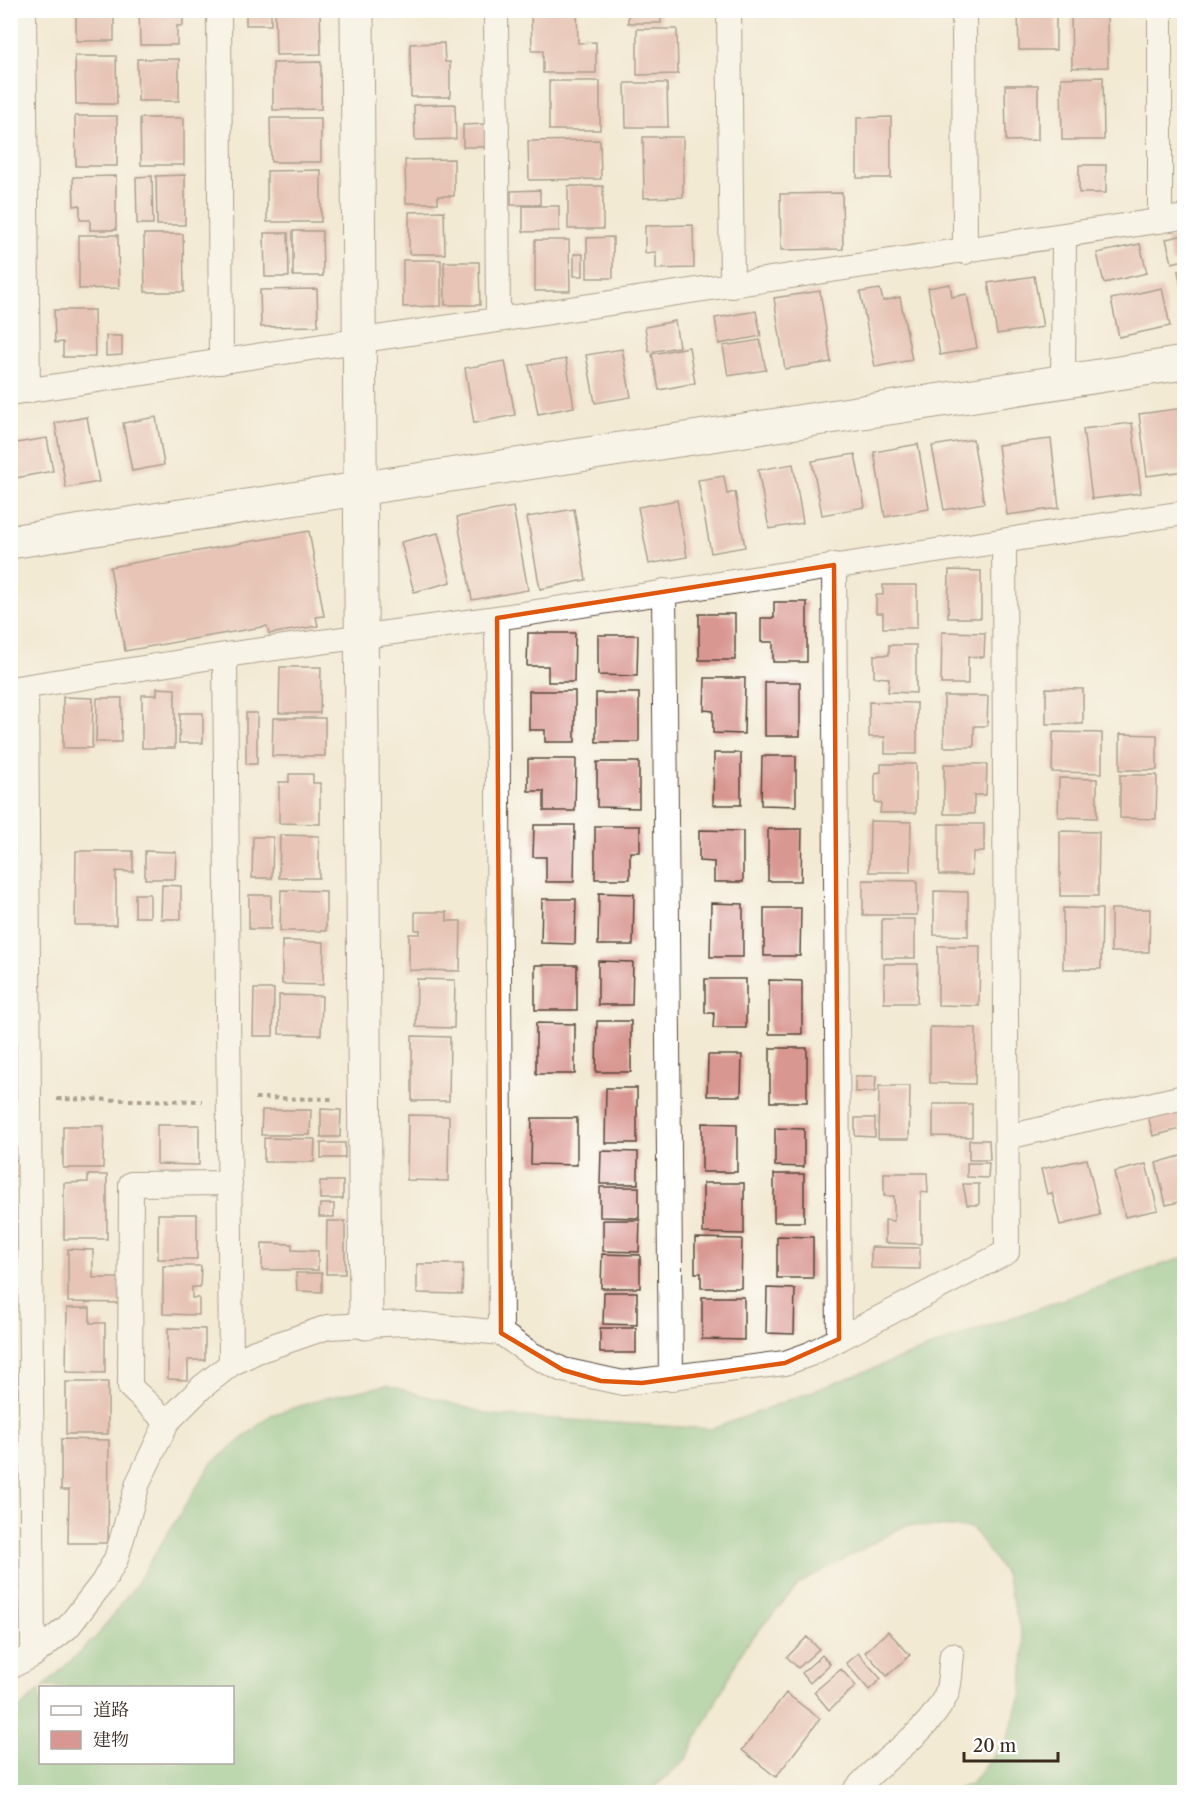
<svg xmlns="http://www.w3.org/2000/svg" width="1195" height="1803" font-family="'Libre Caslon Text','Noto Serif JP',serif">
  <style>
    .forest { fill: #7abe81; stroke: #5a7450; stroke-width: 1.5 }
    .building { fill: #d99791 }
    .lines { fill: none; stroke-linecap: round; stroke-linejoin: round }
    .street-casing { stroke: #574739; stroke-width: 26 }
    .secondary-casing { stroke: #574739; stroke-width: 35 }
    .path { stroke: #574739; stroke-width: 4; stroke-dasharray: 4.5 4.5; stroke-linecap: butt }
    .street { stroke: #fff; stroke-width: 24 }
    .secondary { stroke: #fff; stroke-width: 33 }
    .marked { fill: none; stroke: #df570d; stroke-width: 4.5; stroke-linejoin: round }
  </style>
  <rect width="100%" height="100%" fill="#fff"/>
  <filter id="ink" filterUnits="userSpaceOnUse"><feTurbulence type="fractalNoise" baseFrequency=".0167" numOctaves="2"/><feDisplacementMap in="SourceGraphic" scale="12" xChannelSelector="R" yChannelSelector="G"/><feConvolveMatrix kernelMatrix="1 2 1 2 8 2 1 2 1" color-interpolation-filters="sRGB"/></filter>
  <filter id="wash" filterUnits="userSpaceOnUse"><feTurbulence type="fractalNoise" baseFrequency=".008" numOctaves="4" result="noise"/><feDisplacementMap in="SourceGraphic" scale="24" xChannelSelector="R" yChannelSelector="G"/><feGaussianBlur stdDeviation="1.35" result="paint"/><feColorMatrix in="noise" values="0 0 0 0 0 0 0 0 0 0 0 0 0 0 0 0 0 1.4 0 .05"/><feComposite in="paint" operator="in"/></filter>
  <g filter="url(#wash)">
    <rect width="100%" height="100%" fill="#f3ead4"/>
    <path class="forest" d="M1184,1257V1792H949L971,1784L1007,1739L1022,1693L1024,1643L1005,1574L972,1528L906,1525L800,1583L745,1646L686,1759L649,1792H11V1716L40,1690V1762H232V1688L43,1687L98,1635L137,1583L211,1464L271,1415L325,1398L387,1385L492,1415L712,1429L973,1331Z"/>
    <g id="blocks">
      <path class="building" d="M76,10H114V41H76Z
        M139,10H183V26H177V45H140Z
        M246,10H271V25H246Z
        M275,10H320L321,54L276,55Z
        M531,10H577L578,43L596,42V73H543V51H532Z
        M628,10H661V23H628Z
        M1018,11H1056V50H1019Z
        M1071,14H1107L1108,67L1072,68Z
        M637,29H677L678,74L637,75Z
        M444,43L445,62H450V97H411L410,44Z
        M75,56H116L117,104H76Z
        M137,59H179V101H138Z
        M321,62V109L273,110V63Z
        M1103,77L1104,140H1062L1061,78Z
        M549,81H600V130H549Z
        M625,83H667L668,127H626Z
        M1005,85H1038V140L1006,141Z
        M455,104L456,139L415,140L414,105Z
        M75,116H117V166H76Z
        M891,117V178H857V118Z
        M140,118H184V165H141Z
        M270,118H321V162H271Z
        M486,124V147H463V125Z
        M643,137H683V197L644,198Z
        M600,140L601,179L529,180L528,141Z
        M454,159V196H438V203H406L405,160Z
        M1079,165H1106V193H1079Z
        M321,170V222H267V171Z
        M185,175V225H157L156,176Z
        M116,176V230H90V220H80V205L74,206L73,177Z
        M152,176L153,224H137L136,177Z
        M568,186H603V229H568Z
        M540,190V205H511V191Z
        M842,193L843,249L781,250L780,194Z
        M523,206H559V231L523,232Z
        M444,211L445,254H409V212Z
        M693,225L694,268L656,269V252L645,253V226Z
        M293,231H322L323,276H293Z
        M264,233H288L289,277H265Z
        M144,234H183L184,292H145Z
        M79,235H118L119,288L79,289Z
        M1184,235V260L1172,263L1166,239Z
        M613,237V278H587V238Z
        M535,240H569L570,291H535Z
        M1140,244L1147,273L1104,283L1097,253Z
        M574,254H583V276H574Z
        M403,260H441V306L403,307Z
        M444,262H479L480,305H445Z
        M1184,269V299H1183L1178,271Z
        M1034,276L1043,327L997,334L988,283Z
        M950,284L952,297L967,294L977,348L940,355L928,288Z
        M1162,288L1170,326L1119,337L1111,299Z
        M317,289L318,326L261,327L260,290Z
        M880,289L883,301L900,297L912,360L875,367L860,292Z
        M820,291L831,362L785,369L774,298Z
        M54,310H94L95,357H63V342L55,343Z
        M756,311L761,336L719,344L715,318Z
        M675,321L679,347L649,352L645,327Z
        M106,336H122V355L106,356Z
        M760,340L766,370L728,376L723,346Z
        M689,347L695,383L659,390L652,354Z
        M622,349L631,397L595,403L586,355Z
        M566,359L574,407L538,414L529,365Z
        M505,361L515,415L474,423L465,368Z
        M1184,408V471L1147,476L1139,414Z
        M87,417L99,482L66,488L55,423Z
        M156,417L164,465L132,471L123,423Z
        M1132,423L1141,493L1092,499L1083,429Z
        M47,438L53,471L10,479V444Z
        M973,439L984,503L944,510L932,446Z
        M1051,439L1059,508L1007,515L998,445Z
        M918,444L929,509L885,517L874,452Z
        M855,454L865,507L822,515L812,461Z
        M793,464L803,523L769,529L758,470Z
        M724,476L727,494L735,492L745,547L711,553L698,480Z
        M677,500L687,557L649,564L638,507Z
        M513,507L528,590L472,600L457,517Z
        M574,509L586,580L540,589L527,517Z
        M309,531L324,616L316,617L318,626L269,634L267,626L125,651L110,567Z
        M438,533L451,582L414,592L401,542Z
        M949,570L981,571V618H948Z
        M883,585H917V628H883V613H876V595H883Z
        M774,602H807V662H773V642H761V618H774Z
        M699,614H735V660H699Z
        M942,632L985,633L984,657H968V684H941Z
        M528,633H575L574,682H548V666H527Z
        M598,635H638L637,676L598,675Z
        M889,645H916V693L888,692L889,678L874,677V655H889Z
        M280,667H321L320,713H279Z
        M705,678H745L744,734L713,733V711L704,710Z
        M765,682H800V736H765Z
        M157,688L175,689V748H142V695H157Z
        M1046,688L1083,689V724H1046Z
        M529,691H575V742H545V730H529Z
        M596,693H639V742H596Z
        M944,696H988L987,726H974V747H944Z
        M63,697L93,698L92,748H63Z
        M97,698H122L121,742H96Z
        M869,702L917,703V754H885V737H869Z
        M180,713H203V743H179Z
        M246,713H257V764H246Z
        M273,718H325V756H272Z
        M1053,732L1102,733V773L1052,772Z
        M1120,734L1157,735V770H1120Z
        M714,753H741V805H713Z
        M762,756H796V806L761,805Z
        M528,759H576L575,811H544V791H528Z
        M597,762H639V808L597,807Z
        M881,764H916V813H880L881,803L875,802V773L881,772Z
        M944,764H987L986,795H974V814H944Z
        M289,774H313V783H320V824L279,823V782H289Z
        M1120,775H1157L1156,819L1120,818Z
        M1059,778L1097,779V818L1058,817Z
        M870,821L911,822L910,872H869Z
        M939,824H984V852H973L972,875H939Z
        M534,825H575L574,882H546V857H533Z
        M595,826H640V852H630V879H595Z
        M768,829H802L801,881H768Z
        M699,830L743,831V882H714V862L699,861Z
        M1060,831L1099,832L1098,896H1060Z
        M280,835L319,836V878H279Z
        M253,837H273L272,878H252Z
        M76,851H133V872L116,871V925H75Z
        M145,851L176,852L175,879H145Z
        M863,880L917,881V915H863Z
        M162,885L181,886V919H161Z
        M281,890L326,891V931H280Z
        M934,891L968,892V936L934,935Z
        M599,893L634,894L633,945H598Z
        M135,894H150V917H135Z
        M249,895H271V929H249Z
        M542,899H576L575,944L541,943Z
        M711,903L743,904V957H710Z
        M764,908H801L800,956H764Z
        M1063,908L1102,909L1101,969H1063Z
        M1111,909H1150L1149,952H1111Z
        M415,912H447V921H461L460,971L409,970V934H420V930H415Z
        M882,919H915V958H882Z
        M282,941L324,942L323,985L282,984Z
        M938,946H980L979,1006L938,1005Z
        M598,961L633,962L632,1005H598Z
        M884,964H918L917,1003H884Z
        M535,965H577V1010H535Z
        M417,979L455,980L454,1028L416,1027Z
        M705,979H746V1028H713L714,1013H705Z
        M769,980L802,981V1034H769Z
        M254,989H274L273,1036H253Z
        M279,995L322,996L321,1035L279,1034Z
        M597,1021H631V1072H596Z
        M536,1023L575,1024V1074H536Z
        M930,1027L976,1028L975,1084L930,1083Z
        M412,1036L450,1037L449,1101H412Z
        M770,1048H807V1102H770Z
        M708,1055H742L741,1096H707Z
        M855,1076H876L875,1092H855Z
        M879,1086H910L909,1139H878Z
        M606,1088H637V1143H605Z
        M933,1104H972V1137L933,1136Z
        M1180,1107L1184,1128L1153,1136L1148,1115Z
        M321,1109L341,1110L340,1137H321Z
        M262,1110H311L310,1135H261Z
        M408,1115L449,1116L448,1181L407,1180Z
        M532,1118H577V1165L531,1164Z
        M855,1118H875V1137L855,1136Z
        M702,1123L737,1124V1172H702Z
        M157,1125H199V1165L157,1164Z
        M63,1126H104L103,1168H63Z
        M775,1128L804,1129V1167L775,1166Z
        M264,1138L315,1139L314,1162H264Z
        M969,1140H989L990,1160H969Z
        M321,1143H345V1158H321Z
        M601,1151L638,1152V1184H600Z
        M1184,1155V1201L1166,1205L1156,1163Z
        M1087,1159L1100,1215L1060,1225L1052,1193L1047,1194L1041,1169Z
        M10,1160H20L21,1176H10Z
        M967,1163H989L988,1178L967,1177Z
        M1146,1164L1158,1210L1125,1217L1114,1172Z
        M884,1173H927L928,1193L921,1192V1244L885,1243V1220L894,1221V1196H884Z
        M774,1174H804V1222H774Z
        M88,1175H107V1239H64V1183L88,1182Z
        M320,1181H343V1199H320Z
        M703,1183H744V1234L703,1233Z
        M963,1184H979V1205H967Z
        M600,1187H639V1218L600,1217Z
        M320,1204H334V1217H319Z
        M158,1214H197V1259H158Z
        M603,1220H640L639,1252L603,1251Z
        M327,1221H345V1274H326Z
        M777,1236L813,1237V1278H777Z
        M695,1238L742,1239L741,1288H701V1273H695Z
        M262,1243L292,1244V1250L318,1251V1270H262Z
        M871,1247L920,1248V1269L871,1268Z
        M68,1249L93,1250V1278H122V1303L68,1302Z
        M602,1254L640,1255V1288H601Z
        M417,1264H463L462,1294L417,1293Z
        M163,1266H201L200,1287H192V1298H199V1315L163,1314Z
        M296,1273H322V1292L297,1291Z
        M767,1288L795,1289L794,1334L766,1333Z
        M604,1292H637V1325L603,1324Z
        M702,1297H744V1340L702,1339Z
        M67,1308H90V1323H105V1373L66,1372Z
        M168,1328L205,1329V1360H188V1380L168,1379Z
        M600,1328H636V1353H600Z
        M66,1382H108V1434H66Z
        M61,1439L109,1440L108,1543H68L69,1490H61Z
        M888,1631L910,1655L887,1676L865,1652Z
        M807,1637L819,1649L798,1668L787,1657Z
        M858,1653L881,1679L869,1690L846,1663Z
        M822,1655L830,1664L810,1683L802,1673Z
        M841,1669L856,1686L829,1710L814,1692Z
        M786,1693L820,1719L776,1777L742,1750Z"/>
    </g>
  </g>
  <g filter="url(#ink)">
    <use href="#blocks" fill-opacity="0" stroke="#574739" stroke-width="1.5"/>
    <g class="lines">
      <g class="street-casing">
        <path id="street" d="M24,10L28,391
          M219,10L221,362
          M496,10L498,320
          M729,10L732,286
          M964,10L965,252
          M1160,10V221
          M1063,381L1064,237
          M10,393L1184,217
          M834,565L839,1339
          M664,591L671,1379
          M497,618L501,1333
          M225,655L231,1364
          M26,687L33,1655
          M10,689L225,655L497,618L1184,513
          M1007,1137L1184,1097
          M167,1422L130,1387L131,1184L230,1183
          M10,1667L33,1655L68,1627L103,1582L116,1559L138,1483L167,1422L202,1387L231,1364L255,1352L328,1327L405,1323L501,1333L531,1354L563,1370L623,1383L785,1363L810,1354L1007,1252L1004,541
          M854,1792C881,1758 925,1737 945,1697C951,1686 950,1667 952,1655"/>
      </g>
      <g class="secondary-casing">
        <path id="secondary" d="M357,10L366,1323
          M10,542L1184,363"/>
      </g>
      <path class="path" d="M255,1098L334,1099
        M57,1099L202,1101"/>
      <use href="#street" class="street"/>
      <use href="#secondary" class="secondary"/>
    </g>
  </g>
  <path d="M0 0H1195V1803H0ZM834,565L839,1339L785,1363L642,1383L601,1381L563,1370L501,1333L497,618Z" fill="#f3ead4" fill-opacity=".55" fill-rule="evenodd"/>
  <path class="marked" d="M834,565L839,1339L785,1363L642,1383L601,1381L563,1370L501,1333L497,618Z"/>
  <rect width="1195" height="1803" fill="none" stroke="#fff" stroke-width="36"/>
  <rect x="39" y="1686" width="195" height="78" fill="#ffffff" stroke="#b1aaa5" stroke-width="1.5"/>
  <rect x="51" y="1706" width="30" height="9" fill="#ffffff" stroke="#b1aaa5" stroke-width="1.5"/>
  <text x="93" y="1716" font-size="18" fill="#3b2a1e">道路</text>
  <rect x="51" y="1731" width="30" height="18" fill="#d99791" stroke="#b1aaa5" stroke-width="1.5"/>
  <text x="93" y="1746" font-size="18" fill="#3b2a1e">建物</text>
  <path d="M964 1752v9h94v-9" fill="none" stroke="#3b2a1e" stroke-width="3"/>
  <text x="973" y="1752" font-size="18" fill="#3b2a1e" stroke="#ffffff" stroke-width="4.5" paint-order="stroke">20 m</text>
</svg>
